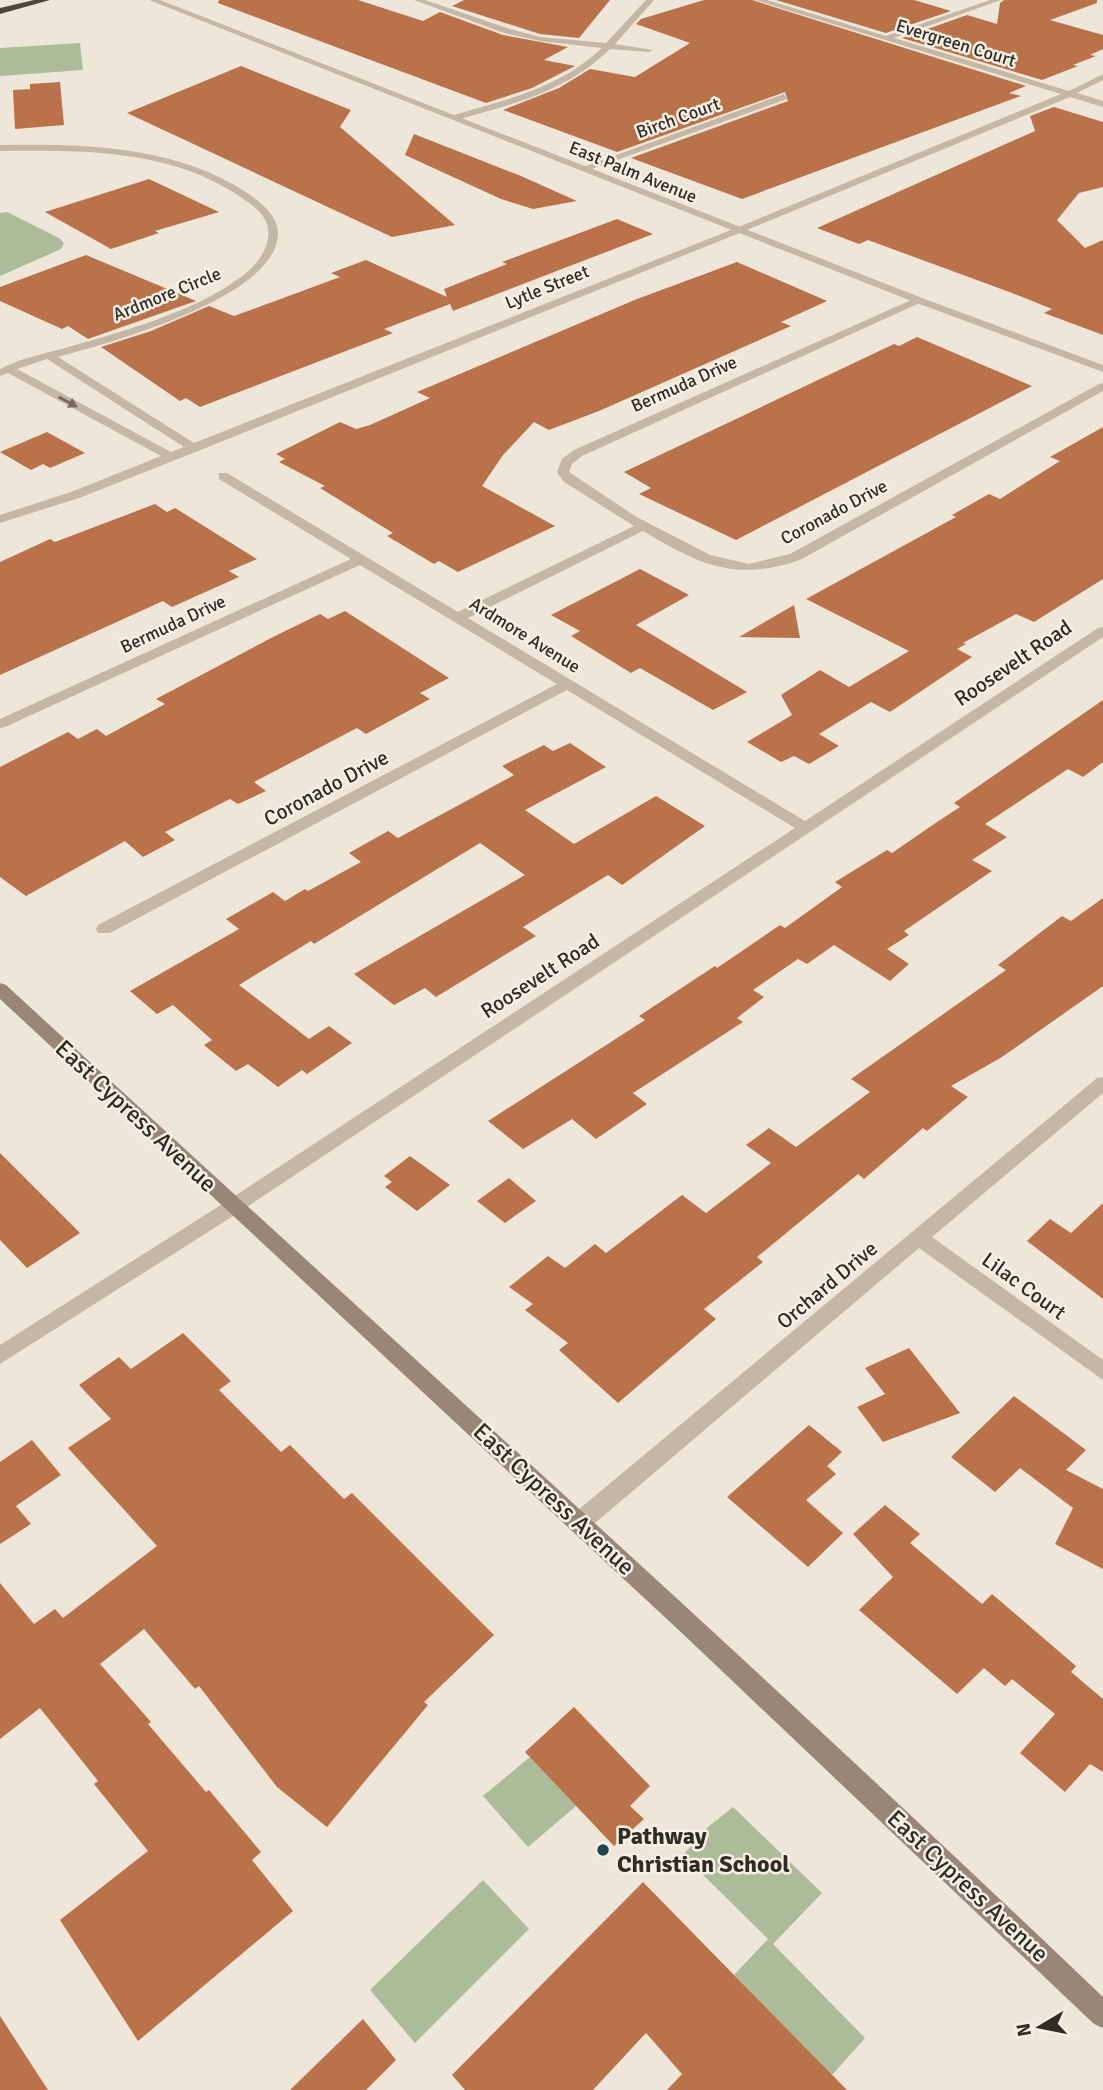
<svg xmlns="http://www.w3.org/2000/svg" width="1103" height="2090" font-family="Signika,sans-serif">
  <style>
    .green { fill: #acbb9a }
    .building { fill: #ba724b }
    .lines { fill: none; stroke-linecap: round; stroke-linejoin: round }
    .minor { fill: #c5b7a6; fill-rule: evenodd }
    .tertiary { fill: #c5b7a6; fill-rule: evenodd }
    .secondary { fill: #988778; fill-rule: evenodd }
    .motorway { fill: #52463e; fill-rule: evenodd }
    .oneway { fill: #746a60 }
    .poi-dot { fill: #20464f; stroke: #f6f0e4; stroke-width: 2.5 }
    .labels { text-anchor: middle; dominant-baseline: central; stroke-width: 5; stroke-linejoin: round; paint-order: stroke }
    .far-street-label { font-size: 18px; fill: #312b26; stroke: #f6f0e4 }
    .street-label { font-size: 21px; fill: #312b26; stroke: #f6f0e4 }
    .near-street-label { font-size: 24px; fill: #312b26; stroke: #f6f0e4 }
    .near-poi-label { font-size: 24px; font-weight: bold; fill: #312b26; stroke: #f6f0e4; text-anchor: start }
  </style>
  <rect width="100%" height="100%" fill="#eee6d8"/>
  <path class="green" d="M80,43L83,70L0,76V48Z
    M7,212L59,238L64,243L61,249L0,276V213Z
    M530,1757L576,1806L528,1847L483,1796Z
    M733,1807L822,1893L773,1944L865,2038L832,2075L734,1975L768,1939L683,1855L708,1827Z
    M483,1880L529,1929L415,2043L370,1990Z"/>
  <path class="building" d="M219,0H358L423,21L440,12L503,35L568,47L544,60L575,66L532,88L486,103L218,3Z
    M464,0H610L579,38L540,34L452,6Z
    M704,0H752L1026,86L1009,93L1021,96L742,199L631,158L788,101L785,92L617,152L503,110L559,88L590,69L635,77L690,43L636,24L641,19Z
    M776,0H914L951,11L886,33Z
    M1004,0H1097V3L1050,20L1103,35V49L1090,55L1096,56L1073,65L1078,66L1042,80L902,38L967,15L997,24L1000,3Z
    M241,66L351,110L340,127L455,225L392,237L127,113Z
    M60,82L64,125L15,129L13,90L30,89V84Z
    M1054,107L1103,122V187L1079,193L1057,220L1085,248L1103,240V335L1044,313L1052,309L1012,293L868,240L859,244L817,228L1035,131L1030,116Z
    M414,134L521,176L577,201L533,209L501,199L405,155Z
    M149,179L219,212L155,231L159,233L111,249L45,212Z
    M617,219L653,234L453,311L450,304L384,329L393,333L200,407L186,398L180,401L101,347L151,331L209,306L234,316L340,277L331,273L366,260L447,297L444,289L507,264L502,262Z
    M86,255L196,301L88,339L68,326L62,329L0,301V287Z
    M737,262L827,301L781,322L791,326L599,411L549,430L534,422L503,455L482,486L555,526L458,572L439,561L434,564L387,536L393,533L320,488L325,486L279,462L285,459L276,454L340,422L356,429L370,425L430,398L417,392L637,299Z
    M917,337L1032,386L736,540L639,494L651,488L624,472L894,344L899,346Z
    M1103,427V579L1034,622L1016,614L963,643L966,644L957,649L972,657L890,712L871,702L819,734L839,746L809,764L794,756L781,762L747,742L792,715L781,695L820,670L849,687L909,651L806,599L956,517L952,515L989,494L1000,499L1060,461L1050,457Z
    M47,432L85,453L50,468L43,464L31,470L0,452Z
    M155,504L167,512L175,508L257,559L229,571L239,577L172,607L163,601L0,675V562L50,539L55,542Z
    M640,569L689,595L636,625L747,692L713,710L640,668L631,673L571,636L580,631L551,615Z
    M794,605L800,638L739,637Z
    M345,611L449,678L420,693L430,699L366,734L357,728L254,782L266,791L238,804L230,799L165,832L175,840L143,857L125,841L26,896L0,877V767L68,732L78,739L97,729L106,736L165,704L156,699L273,637L320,614L328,619Z
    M1103,700V762L1083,777L1068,769L985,824L1007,837L972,860L992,871L904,931L909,935L887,949L909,964L890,981L834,945L807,964L798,959L753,990L764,997L737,1018L743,1022L633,1093L647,1104L596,1139L572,1119L523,1149L488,1121L645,1020L639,1016L715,966L717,968L780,925L785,928L842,887L835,882L887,850L892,853L937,822L960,807L954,803Z
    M570,743L606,767L525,810L574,844L656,796L705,826L622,885L608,875L523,927L536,936L436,997L425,988L394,1005L354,974L525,875L480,843L314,944L311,941L239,985L309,1039L329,1026L352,1043L307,1074L302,1070L278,1087L248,1064L236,1071L204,1045L212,1040L173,1005L157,1014L130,991L239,929L226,919L273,892L285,901L305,889L308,891L361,862L349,853L388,831L398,838L514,775L502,766L544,745L553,751Z
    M1103,898V986L1002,1057L951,1086L968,1097L927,1131L923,1128L864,1179L858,1174L757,1257L763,1262L704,1309L716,1319L618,1403L559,1350L568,1343L525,1310L533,1304L509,1287L548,1256L565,1268L595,1244L606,1253L682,1195L706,1213L771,1163L746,1145L769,1128L796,1147L870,1092L851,1079L1006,970L998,965L1062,916L1071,921Z
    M0,1153L80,1233L27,1268L0,1240Z
    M410,1156L450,1185L417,1211L385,1187L392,1182L384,1176Z
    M509,1178L536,1201L505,1223L477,1201Z
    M1103,1203V1299L1027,1241L1050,1219L1071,1233Z
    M183,1333L231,1381L219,1390L281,1452L290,1445L344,1499L352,1493L494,1635L424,1702L428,1705L327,1827L277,1787L199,1686L195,1689L144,1629L100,1664L151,1722L148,1724L206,1792L209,1790L261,1852L252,1860L293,1911L138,2041L60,1920L148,1851L94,1784L98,1781L40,1708L0,1739V1583L34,1624L55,1609L63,1618L157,1546L68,1448L111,1419L79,1385L119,1357L131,1369Z
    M909,1348L960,1413L883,1442L857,1407L885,1394L865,1368Z
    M1014,1396L1086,1450L1066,1470L1103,1489V1569L1055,1544L1073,1508L1020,1468L995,1492L951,1457Z
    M809,1425L842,1452L827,1466L836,1474L806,1500L843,1533L808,1567L727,1497Z
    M32,1440L61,1475L16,1506L31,1524L0,1544V1462Z
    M885,1505L920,1534L910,1543L982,1604L992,1594L1076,1666L1071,1672L1103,1699V1772L1090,1764L1065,1792L1020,1753L1055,1714L1012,1679L1005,1686L984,1668L957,1694L859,1610L893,1577L853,1534Z
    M574,1707L650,1786L630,1806L644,1819L614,1846L525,1752Z
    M643,1882L734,1975L847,2090H667L682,2074L646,2033L593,2090H465L452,2075Z
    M0,2016L48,2090H0Z
    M363,2019L396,2060L366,2090H290Z"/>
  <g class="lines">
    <path class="minor" d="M414,0H425L510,29L540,37L606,43L646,0H654L615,44L653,50L649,52L610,49C567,91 514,104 457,120L454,115C509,99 559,88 602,48L540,41L504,33Z
      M755,0H767L886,36L990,0H1001L894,38L1069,91L1103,74V80L1077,93L1103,101V107L1070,97L742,232L198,451L79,498L0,523V515L71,492L161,456L8,373L0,376V369C21,358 43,354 65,348C124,331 192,313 241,277C256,266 271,248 268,228C265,212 248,202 236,194C167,149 80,150 0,151V145C84,144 173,145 246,192C259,201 277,214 278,232C280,297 109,343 58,357L194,443L736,228L1061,94ZM47,359L184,447L171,452L17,369Z
      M784,94L787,99L586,171L578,169Z
      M918,297L923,300L922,302L582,456L572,464L569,472L635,516L710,555L749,564L790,554L1099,384L1103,383V391L800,560C735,582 700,565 643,531L468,618L805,821L1098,628L1103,627V637L241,1211L0,1364V1345L227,1201L795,828L567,690L110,933H98L96,929L98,925L557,684L360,565L5,727L0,728V719L351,559L219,479V473H227L458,612L634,526L564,482L557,472L562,459L574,450Z
      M1103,1077V1093L932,1237L1103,1360V1380L919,1248L588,1529L580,1532L572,1529L569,1522L572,1515L1097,1078Z"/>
    <path class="tertiary" d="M149,0H160L922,298L1103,365V372L914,302Z"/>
    <path class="secondary" d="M0,983L6,985C372,1322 743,1653 1103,1997V2028L1094,2024L684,1635L0,999Z"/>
    <path class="motorway" d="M34,0H50L0,14V8Z"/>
  </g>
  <defs><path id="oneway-solid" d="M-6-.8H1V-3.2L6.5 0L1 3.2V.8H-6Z" transform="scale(1.75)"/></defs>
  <use class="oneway" href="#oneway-solid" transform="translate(68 402) rotate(28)"/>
  <circle class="poi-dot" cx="603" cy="1850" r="7"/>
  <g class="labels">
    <g class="far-street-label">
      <text transform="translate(956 43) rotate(17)">Evergreen Court</text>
      <text transform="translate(678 118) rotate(-20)">Birch Court</text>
      <text transform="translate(633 172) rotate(22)">East Palm Avenue</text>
      <text transform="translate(547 287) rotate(-22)">Lytle Street</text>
      <text transform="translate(167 294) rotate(-22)">Ardmore Circle</text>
      <text transform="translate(684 384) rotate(-24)">Bermuda Drive</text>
      <text transform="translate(834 512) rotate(-28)">Coronado Drive</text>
      <text transform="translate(173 624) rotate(-25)">Bermuda Drive</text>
      <text transform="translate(525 635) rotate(32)">Ardmore Avenue</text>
    </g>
    <g class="street-label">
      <text transform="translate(1013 663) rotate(-34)">Roosevelt Road</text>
      <text transform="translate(326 788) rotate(-28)">Coronado Drive</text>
      <text transform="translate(540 976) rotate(-33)">Roosevelt Road</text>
      <text transform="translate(827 1285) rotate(-40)">Orchard Drive</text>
      <text transform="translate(1024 1286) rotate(36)">Lilac Court</text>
    </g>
    <g class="near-street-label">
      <text transform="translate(136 1116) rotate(43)">East Cypress Avenue</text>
      <text transform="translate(554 1499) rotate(43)">East Cypress Avenue</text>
      <text transform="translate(968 1886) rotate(43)">East Cypress Avenue</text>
    </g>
    <g class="near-poi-label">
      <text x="617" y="1836">Pathway<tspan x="617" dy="28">Christian School</tspan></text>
    </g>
  </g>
  <g transform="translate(1040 2027) rotate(260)" stroke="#f6f0e4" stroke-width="5" paint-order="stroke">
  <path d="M0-5L12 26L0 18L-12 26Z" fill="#312b26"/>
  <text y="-10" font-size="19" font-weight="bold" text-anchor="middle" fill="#312b26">N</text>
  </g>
</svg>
